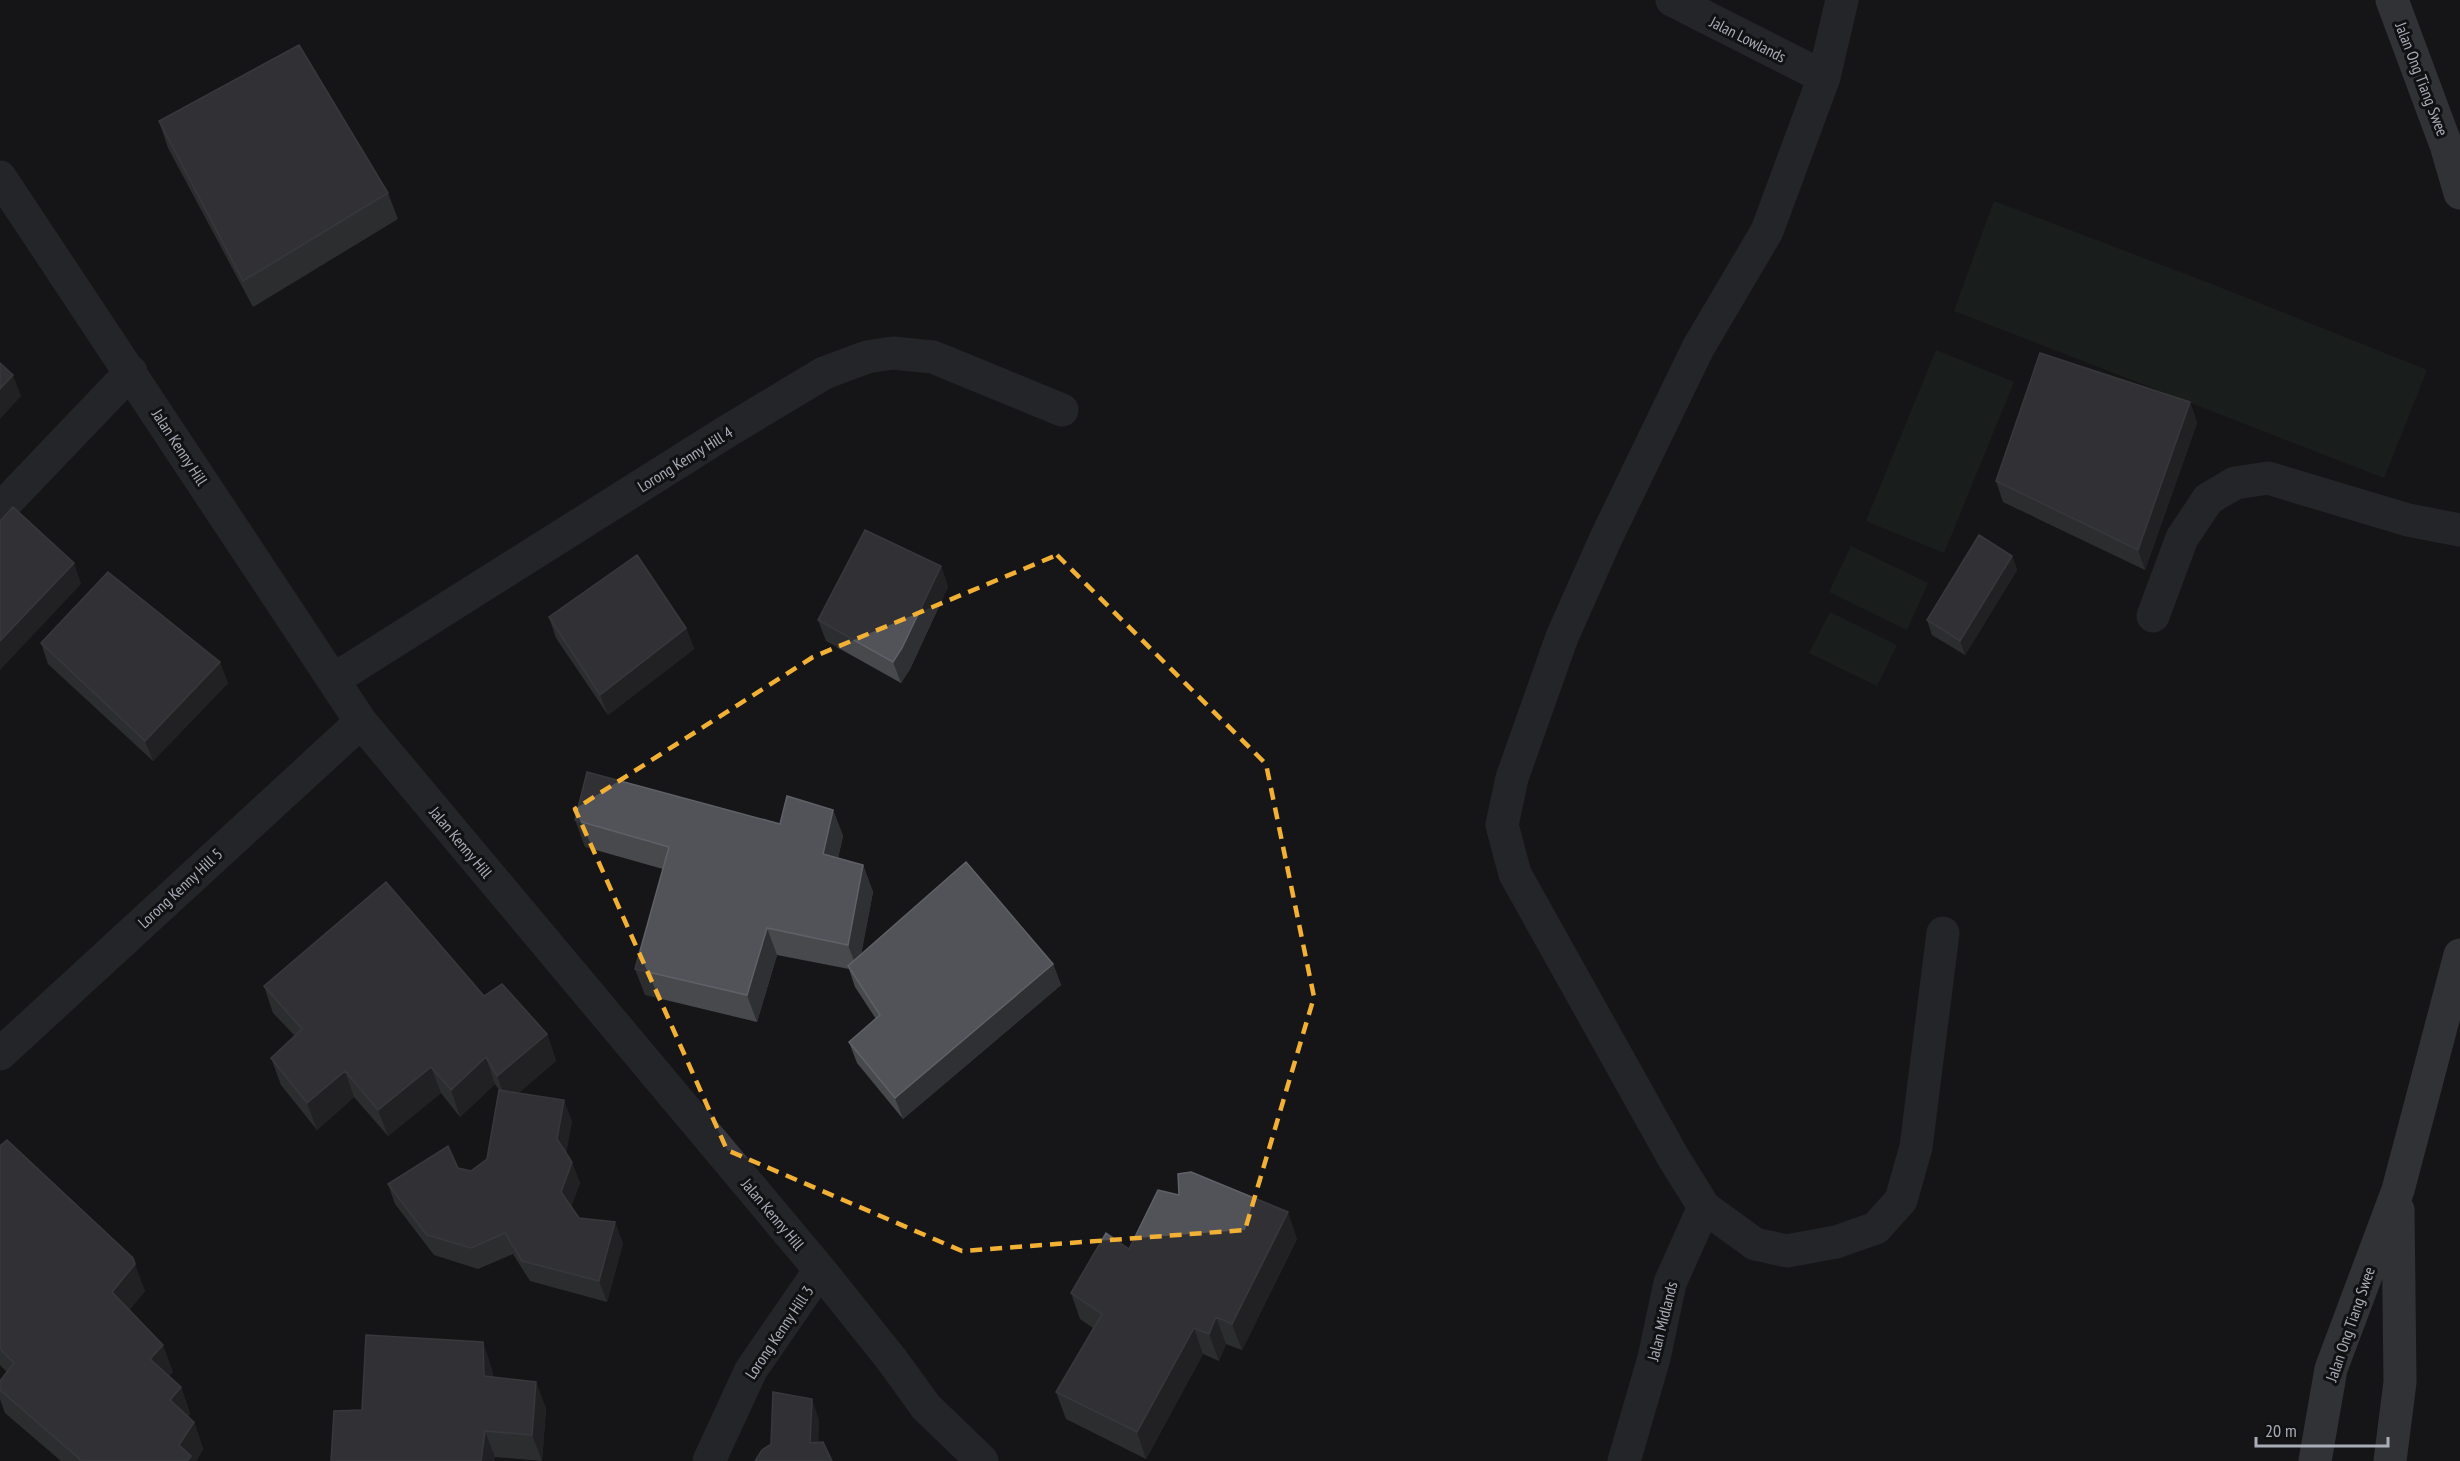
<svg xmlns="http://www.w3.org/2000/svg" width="2460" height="1461" font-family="'PT Sans Narrow',sans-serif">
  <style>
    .green { fill: #1e261f }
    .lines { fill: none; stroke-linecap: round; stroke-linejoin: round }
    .minor { stroke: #37383d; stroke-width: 33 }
    .major { stroke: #53555c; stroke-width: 33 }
    .wall { fill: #47494d }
    .shaded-wall { fill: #2f3033 }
    .building { fill: #525359; stroke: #5f6168; stroke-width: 1.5 }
    .marked { fill: none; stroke: #f2b134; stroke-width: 4.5; stroke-dasharray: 12 8; stroke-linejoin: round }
    .labels { text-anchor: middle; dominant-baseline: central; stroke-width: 6; stroke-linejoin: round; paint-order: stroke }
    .street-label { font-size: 16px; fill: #a8adb8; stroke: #111113 }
  </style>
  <rect width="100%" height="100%" fill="#161618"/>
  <path class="green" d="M1994,201L2209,283L2427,370L2384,478L1954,311Z
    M1936,350L2014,382L1944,553L1866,521Z
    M1851,546L1928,583L1907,630L1829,592Z
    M1830,612L1897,645L1877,686L1809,653Z"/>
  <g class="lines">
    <path class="minor" d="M1672,0L1824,77
      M0,177L361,722L820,1270L892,1360L926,1407L982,1461
      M0,509L131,372
      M2153,616L2182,538L2208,499L2235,483L2268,478L2408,520L2460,530
      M333,680L726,432L824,373L867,357L893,353L933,357L1062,410
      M0,1054L361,722
      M1704,1207L1755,1244L1787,1251L1836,1242L1876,1228L1901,1200L1916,1147L1943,933
      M709,1461L751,1370L820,1270
      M1624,1461L1654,1358L1670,1283L1704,1207L1673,1157L1515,874L1502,825L1512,778L1562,637L1606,538L1698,348L1767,231L1824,77L1842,0"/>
    <path class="major" d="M2392,0L2446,145L2460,193
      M2315,1461L2331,1369L2398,1190L2460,955
      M2390,1461L2400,1382L2398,1210"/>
  </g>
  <path class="wall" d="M159,121L388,193L398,219L253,307L168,148Z
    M2190,402L2197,423L2145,570L2003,502L1996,481Z
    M2012,556L2017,570L1965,655L1932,635L1927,620Z
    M941,566L948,587L910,669L901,683L826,641L818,620Z
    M549,617L686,628L694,649L608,715L556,638Z
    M41,643L228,683L153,761L48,664Z
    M833,810L843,836L838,858L863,865L873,892L861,954L1053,964L1061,985L903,1119L857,1063L849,1042L876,1019L855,987L849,969L777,955L757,1022L645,995L635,969L663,869L585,847L575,820L780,824Z
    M264,986L484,996L547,1034L556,1061L518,1093L572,1121L566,1152L580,1183L571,1206L579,1218L623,1243L607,1302L530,1281L513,1254L478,1269L434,1255L395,1204L388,1184L458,1168L471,1171L487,1159L499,1090L495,1084L460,1117L441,1093L388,1136L354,1097L317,1130L281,1085L271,1058L295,1036L273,1013Z
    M0,1146L145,1291L129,1310L173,1372L169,1376L181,1387L190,1414L188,1417L194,1422L203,1449L196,1461H61L5,1413L0,1399V1381L7,1372L0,1365Z
    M1297,1239L1242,1350L1226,1344L1219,1361L1203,1354L1146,1459L1066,1419L1056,1392L1093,1328L1080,1319L1071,1293L1129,1249Z
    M492,1369L493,1377L546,1408L542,1461L495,1457L494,1461H331Z"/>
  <path class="shaded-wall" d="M13,375L21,396L0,419V389Z
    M2190,402L2197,423L2145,570L2138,550Z
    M2012,556L2017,570L1965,655L1960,641Z
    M74,563L81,584L0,670V641Z
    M941,566L948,587L910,669L901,683L893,662Z
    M686,628L694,649L608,715L600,695Z
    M220,662L228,683L153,761L145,741Z
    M833,810L843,836L833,881L823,854Z
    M863,865L873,892L858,971L848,945Z
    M767,928L777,955L757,1022L747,995Z
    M1053,964L1061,985L903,1119L895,1098Z
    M547,1034L556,1061L507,1103L497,1076Z
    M486,1057L495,1084L460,1117L451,1090Z
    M431,1067L441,1093L388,1136L378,1110Z
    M345,1071L354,1097L317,1130L307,1103Z
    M564,1100L572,1121L565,1160L557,1139Z
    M572,1162L580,1183L569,1213L561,1192Z
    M1288,1212L1297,1239L1242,1350L1232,1324Z
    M615,1222L623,1243L607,1302L599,1281Z
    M135,1264L145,1291L122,1319L112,1292Z
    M1216,1317L1226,1344L1219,1361L1209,1334Z
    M1194,1328L1203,1354L1146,1459L1137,1432Z
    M483,1342L492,1369L494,1402L484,1376Z
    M163,1345L173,1372L160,1385L150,1359Z
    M536,1382L546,1408L542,1461L532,1435Z
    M181,1387L190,1414L180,1426L170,1400Z
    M812,1399L819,1420L818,1461L810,1443Z
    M194,1422L203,1449L196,1461H185L179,1445Z
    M485,1431L495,1457L494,1461H481Z"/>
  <path class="building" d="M299,45L388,193L243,281L159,121Z
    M2040,353L2190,402L2138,550L1996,481Z
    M0,363L13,375L0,389Z
    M13,507L74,563L0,641V521Z
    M865,530L941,566L902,648L893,662L818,620Z
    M1979,535L2012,556L1960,641L1927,620Z
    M637,555L686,628L600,695L549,617Z
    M108,572L220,662L145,741L41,643Z
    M587,772L780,824L787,796L833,810L823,854L863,865L848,945L767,928L747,995L635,969L669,847L575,820Z
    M966,862L1053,964L895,1098L849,1042L880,1015L848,966Z
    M386,882L484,996L502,984L547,1034L497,1076L486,1057L451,1090L431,1067L378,1110L345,1071L307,1103L271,1058L302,1029L264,986Z
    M499,1090L564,1100L557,1139L572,1162L561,1192L579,1218L615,1222L599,1281L522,1261L505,1233L471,1248L427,1235L388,1184L448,1146L458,1168L471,1171L487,1159Z
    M7,1140L133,1258L135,1264L112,1292L163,1345L150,1359L181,1387L170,1400L194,1422L179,1445L191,1456L187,1461H82L0,1390V1381L14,1363L0,1349V1146Z
    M1191,1172L1288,1212L1232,1324L1216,1317L1209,1334L1194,1328L1137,1432L1056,1392L1102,1314L1071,1293L1106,1233L1129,1249L1158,1190L1179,1195L1178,1174Z
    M366,1335L483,1342L484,1376L536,1382L532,1435L485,1431L481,1461H331L334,1411L362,1410Z
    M773,1392L812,1399L810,1443L823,1442L832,1461H755L762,1450L771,1444Z"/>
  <path d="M0 0H2460V1461H0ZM1057,555L1266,764L1314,997L1245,1230L962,1251L727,1150L575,809L813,657Z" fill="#161618" fill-opacity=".55" fill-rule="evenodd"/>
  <path class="marked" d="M1057,555L1266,764L1314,997L1245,1230L962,1251L727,1150L575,809L813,657Z"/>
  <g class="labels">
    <g class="street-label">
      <text transform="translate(1748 39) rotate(27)">Jalan Lowlands</text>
      <text transform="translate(2422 79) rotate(69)">Jalan Ong Tiang Swee</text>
      <text transform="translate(180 447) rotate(57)">Jalan Kenny Hill</text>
      <text transform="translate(685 459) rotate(-32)">Lorong Kenny Hill 4</text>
      <text transform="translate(461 842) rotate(50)">Jalan Kenny Hill</text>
      <text transform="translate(180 888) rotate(-43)">Lorong Kenny Hill 5</text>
      <text transform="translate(773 1214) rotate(50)">Jalan Kenny Hill</text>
      <text transform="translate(1662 1321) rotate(-76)">Jalan Midlands</text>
      <text transform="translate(2350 1324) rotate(-71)">Jalan Ong Tiang Swee</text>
      <text transform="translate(779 1332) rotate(-56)">Lorong Kenny Hill 3</text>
    </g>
  </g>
  <path d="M2256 1437v9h132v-9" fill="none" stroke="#a8adb8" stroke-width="3"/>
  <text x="2265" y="1437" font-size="18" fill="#a8adb8" stroke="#111113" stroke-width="4.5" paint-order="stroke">20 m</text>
</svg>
